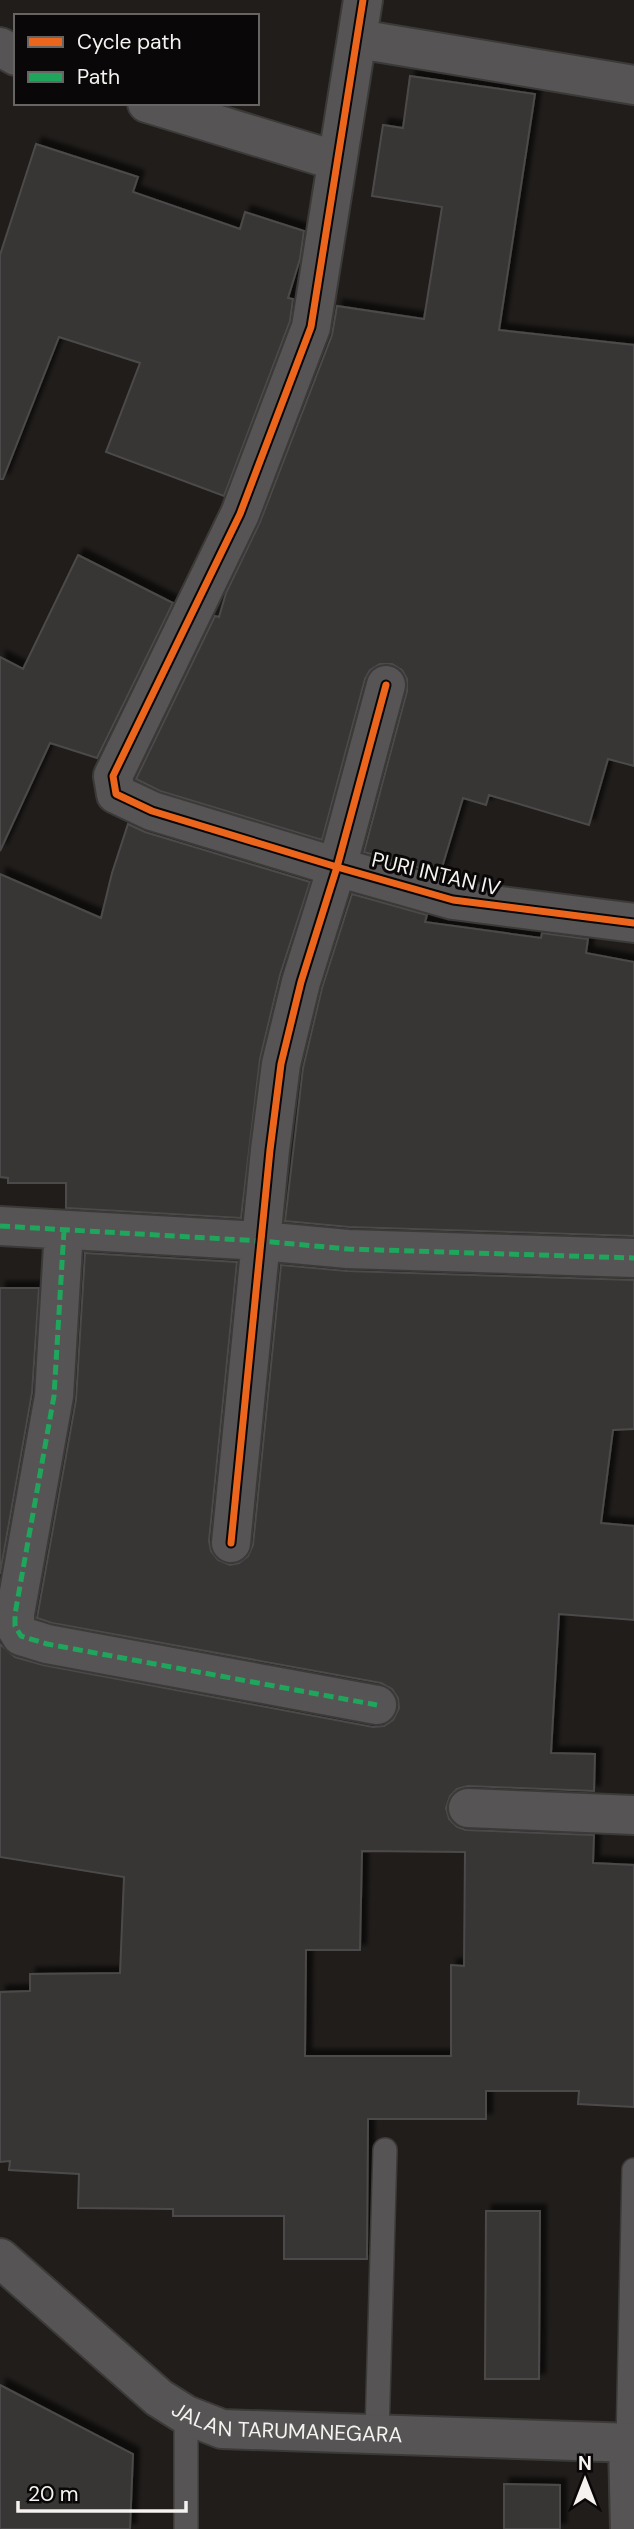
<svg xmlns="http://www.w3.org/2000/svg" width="634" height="2529" font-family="'DM Sans',sans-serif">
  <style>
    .building { fill: #383534; stroke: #4c4a49; stroke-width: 2; fill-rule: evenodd; filter: url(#shadow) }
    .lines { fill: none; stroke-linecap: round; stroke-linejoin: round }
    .lane-casing { stroke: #3c3a38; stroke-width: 26 }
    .street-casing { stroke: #3c3a38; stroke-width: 42 }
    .secondary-casing { stroke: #3c3a38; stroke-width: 42 }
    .lane { stroke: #565454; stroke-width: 23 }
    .street { stroke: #565454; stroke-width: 38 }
    .secondary { stroke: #565454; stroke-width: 38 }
    .quiet { stroke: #20a55d; stroke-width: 5; stroke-dasharray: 10 5; stroke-linecap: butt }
    .cycleway-casing { stroke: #090707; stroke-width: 11 }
    .cycleway { stroke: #eb651d; stroke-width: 7 }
    .labels { text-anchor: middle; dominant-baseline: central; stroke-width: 6; stroke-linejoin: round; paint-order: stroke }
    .street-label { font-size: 21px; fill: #f5f2f0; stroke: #090707 }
  </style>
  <defs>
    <filter id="shadow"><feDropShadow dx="6" dy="-6" stdDeviation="2" flood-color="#0009"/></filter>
  </defs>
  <rect width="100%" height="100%" fill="#201d1b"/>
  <path class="building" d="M410,76L535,94L499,330L634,345V766L608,759L589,825L489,795L486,805L463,798L440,874L364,852L407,691V679L402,670L392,664H380L370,670L365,679L322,840L160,791L136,779L215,616L219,617L226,593L260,522L332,335L337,306L424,319L442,207L372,196L383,125L403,128Z
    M36,144L138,177L133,192L240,229L245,212L304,231L300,259L288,298L293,299L290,321L224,496L106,452L140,363L59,337L3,479H0V255Z
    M78,555L173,603L97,758L50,743L0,851V657L23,669Z
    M128,824L145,832L310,882L280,975L260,1059L241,1218L66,1208V1183H8V1178L0,1177V874L101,918L112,873Z
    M352,894L427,915L425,922L541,938L542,933L588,939L586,953L634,962V1236L349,1227L285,1221L303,1068L322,988Z
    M85,1253L237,1262L209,1541L211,1551L218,1560L230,1565L239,1563L248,1556L253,1545L281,1265L347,1271L634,1280V1429L613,1430L601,1523L634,1526V1620L559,1614L551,1753L595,1754L594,1791L468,1786L457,1789L450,1796L446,1808L449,1819L457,1827L466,1830L594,1835L593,1863L634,1865V2107L578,2104L579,2091H486V2119H368L367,2259H284V2216H173V2209L78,2208L79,2174L9,2170L10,2161L0,2162V1992L30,1991V1974L120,1973L124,1877L0,1857V1644L15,1657L43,1665L373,1727L384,1726L393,1720L399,1708L398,1698L392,1689L381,1683L52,1623L37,1618L76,1400ZM362,1851L465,1852L464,1966L451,1965V2056H305L306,1950H360Z
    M0,1288H39L32,1393L0,1574Z
    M486,2211H540L539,2379H485Z
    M0,2385L133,2454L130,2529H0Z
    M504,2484L560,2485V2529H504Z"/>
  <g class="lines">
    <g class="lane-casing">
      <path id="lane" d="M186,2415V2529
        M377,2433L385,2150
        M628,2444L634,2170"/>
    </g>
    <g class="street-casing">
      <path id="street" d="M363,0L311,327L240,514L113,776L116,794L152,811L337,867L453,900L634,923
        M358,39L634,85
        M0,47L16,56
        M147,103L337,161
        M0,1226L261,1241L348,1249L634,1258
        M64,1230L54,1396L15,1614V1626L21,1636L47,1644L377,1705
        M231,1543L270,1150L281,1064L301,982L337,867L386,685
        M468,1808L634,1815
        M628,2444L630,2529"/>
    </g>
    <g class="secondary-casing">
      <g id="secondary">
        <path id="s1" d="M0,2258L159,2398L186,2415L222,2429L634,2443"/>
      </g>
    </g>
    <use href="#lane" class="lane"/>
    <use href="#street" class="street"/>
    <use href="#secondary" class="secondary"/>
    <path class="quiet" d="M0,1226L261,1241L348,1249L634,1258
      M64,1230L54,1396L15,1614V1626L21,1636L47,1644L377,1705"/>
    <g class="cycleway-casing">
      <path id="cycleway" d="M363,0L311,327L240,514L113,776L116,794L152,811L337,867L453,900L634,923
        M231,1543L270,1150L281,1064L301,982L337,867L386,685"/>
    </g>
    <use href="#cycleway" class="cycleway"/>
  </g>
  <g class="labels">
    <g class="street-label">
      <text transform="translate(436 874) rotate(13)">PURI INTAN IV</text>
      <text stroke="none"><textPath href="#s1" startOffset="346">JALAN TARUMANEGARA</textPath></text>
    </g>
  </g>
  <rect x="14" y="14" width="245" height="91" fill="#090707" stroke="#676564" stroke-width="2"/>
  <rect x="28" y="37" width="35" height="10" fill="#eb651d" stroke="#676564" stroke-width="2"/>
  <text x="77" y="49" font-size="21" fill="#f5f2f0">Cycle path</text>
  <rect x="28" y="72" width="35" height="10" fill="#20a55d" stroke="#676564" stroke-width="2"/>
  <text x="77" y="84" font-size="21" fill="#f5f2f0">Path</text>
  <g transform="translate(585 2480)" stroke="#090707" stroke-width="5" paint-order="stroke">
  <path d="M0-5L12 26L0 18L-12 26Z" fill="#f5f2f0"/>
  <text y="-10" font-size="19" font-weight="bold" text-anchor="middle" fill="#f5f2f0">N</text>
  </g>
  <path d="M18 2501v10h168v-10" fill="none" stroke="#f5f2f0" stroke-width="3.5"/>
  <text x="28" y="2501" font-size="21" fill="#f5f2f0" stroke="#090707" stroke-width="5" paint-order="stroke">20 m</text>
</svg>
